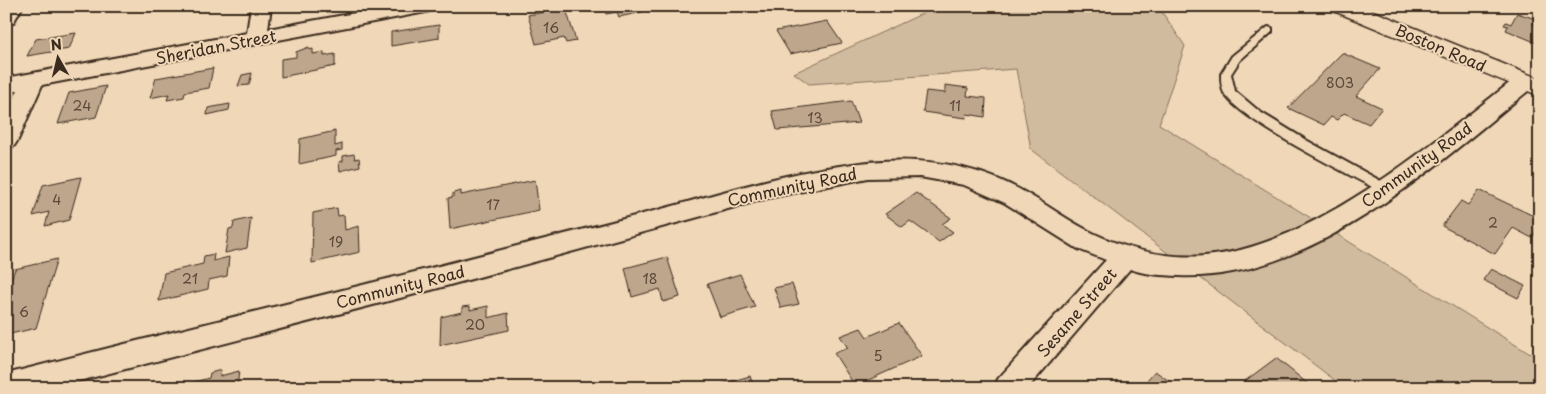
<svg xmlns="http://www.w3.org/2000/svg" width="1546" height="394" font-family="'Playpen Sans',sans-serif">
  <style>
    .green { fill: #d1bb9e; stroke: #86725e }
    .building { fill: #bda68c; stroke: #3b2a1e }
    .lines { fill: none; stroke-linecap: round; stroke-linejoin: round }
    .lane-casing { stroke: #3b2a1e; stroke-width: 4 }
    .street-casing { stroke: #3b2a1e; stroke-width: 4 }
    .primary-casing { stroke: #3b2a1e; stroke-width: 3 }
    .lane { fill: #efd7b7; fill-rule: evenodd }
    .street { fill: #efd7b7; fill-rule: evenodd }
    .primary { fill: #efd7b7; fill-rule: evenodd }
    .labels { text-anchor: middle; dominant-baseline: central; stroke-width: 4; stroke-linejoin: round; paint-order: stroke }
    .number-label { font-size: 14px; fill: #5c493a }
    .street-label { font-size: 16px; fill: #3b2a1e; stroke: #efd7b7 }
  </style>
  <rect width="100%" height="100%" fill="#efd7b7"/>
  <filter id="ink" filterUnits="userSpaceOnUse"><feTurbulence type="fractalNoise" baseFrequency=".02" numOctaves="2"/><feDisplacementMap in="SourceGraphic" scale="10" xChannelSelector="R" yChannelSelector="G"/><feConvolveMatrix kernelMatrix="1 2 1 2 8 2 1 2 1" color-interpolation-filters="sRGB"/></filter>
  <g filter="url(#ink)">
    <path class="green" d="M939,6H1158L1185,46L1159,124L1540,360V388H1345L1031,149L1016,69L809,84L794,73Z"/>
    <path class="building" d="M549,6H565L576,41L566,43L564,38L536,44L528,15L550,11Z
      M603,6H640L642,12L619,17L617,12L606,14Z
      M1517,13L1536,19L1533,24L1538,26L1537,29L1540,30L1537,43L1506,30L1508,26L1504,25L1506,22L1511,24Z
      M827,21L842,43L790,54L776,31Z
      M439,25V38L391,46V32Z
      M76,33L69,49L27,56L36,39Z
      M309,47V50L313,49V54L324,52V56L335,54V66L281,77V59L296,57V52Z
      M1342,53L1380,69L1356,96L1382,108L1369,124L1344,113L1337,120L1331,117L1324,125L1288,108Z
      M213,68L209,88L185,92L184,97L167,100L169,94L150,98L156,78Z
      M252,73L249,85L238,86L242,75Z
      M945,85L968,88L967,96L986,98L985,117L967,114L966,118L923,112L926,91L945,93Z
      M106,86L96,117L58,124L69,93Z
      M851,101L859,123L777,130L772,111Z
      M230,104L229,110L207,115L208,108Z
      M335,131V146L342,144V150L336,151V156L299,164L300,139Z
      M354,154L355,159L359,158L360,166L340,171L339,162L343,161V156Z
      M81,177L69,220L45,226L49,212L33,216L43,185Z
      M535,180L539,210L450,229L448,198L453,197V193L461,191V195Z
      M1479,190L1540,219V225L1532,238L1513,228L1495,254L1442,226L1461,201L1468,205Z
      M916,193L951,218L942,224L953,232L939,242L910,221L902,227L885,214Z
      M337,208L338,216L344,215L345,230L359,226L360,252L312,263L313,213Z
      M251,218L247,248L225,253L229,229L233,228L234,222Z
      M214,254L213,261L229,257L227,276L209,280L208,289L159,301L164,273L203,264L204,256Z
      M667,257L680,297L663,302L660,289L632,297L625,268Z
      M57,259L36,328L6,335V293L15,269Z
      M1491,269L1525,286L1518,298L1483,280Z
      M740,274L755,307L720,317L707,284Z
      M792,284L799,304L781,308L774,288Z
      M470,306V310L488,306V318L508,313L509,330L440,345L441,317L462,312V307Z
      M899,323L922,356L855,386L834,353L848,348L840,336L861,328L867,337Z
      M1276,358L1313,388L1237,387Z
      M221,370L220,376L239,371L237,388H186L187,384L209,378L210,373Z
      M1155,371L1179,388H1140Z
      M750,376L754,388H708Z"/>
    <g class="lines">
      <g class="lane-casing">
        <path id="lane" d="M1268,27L1272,28V32L1240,60L1231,74L1235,91L1260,112L1306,140L1390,186L1392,189L1390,192H1382C1349,174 1240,121 1224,93C1221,87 1221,80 1221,74L1232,56Z"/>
      </g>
      <g class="street-casing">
        <path id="street" d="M6,6H23L13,23L6,25Z
          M251,6H271L268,29L393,6H436L433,10L426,12L42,85L18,140L14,146L6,148V114L18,90L6,92V78L247,33Z
          M1525,75L1533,77L1536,82L1533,87C1435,165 1312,282 1179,276C1162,275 1147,275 1130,269L1028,388H994L998,379L1106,260L1078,249L1005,203L964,185L920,177L868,178L768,198L435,289L52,388H6V374C176,330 347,290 517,246C569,233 621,220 673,206C730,190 787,173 846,165C909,155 970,161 1026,193C1049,206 1071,223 1095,234C1129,250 1168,259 1205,256C1312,248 1435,141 1517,77Z"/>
      </g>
      <g class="primary-casing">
        <path id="primary" d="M1331,6H1361L1540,79V96L1334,11Z"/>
      </g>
      <use href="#lane" class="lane"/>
      <use href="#street" class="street"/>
      <use href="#primary" class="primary"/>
    </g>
  </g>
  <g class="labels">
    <g class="number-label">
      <text x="551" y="27">16</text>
      <text x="1340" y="82">803</text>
      <text x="82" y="105">24</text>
      <text x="955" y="105">11</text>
      <text x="815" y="117">13</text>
      <text x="57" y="199">4</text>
      <text x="493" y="204">17</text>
      <text x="1493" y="222">2</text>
      <text x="336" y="241">19</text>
      <text x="190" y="278">21</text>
      <text x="650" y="278">18</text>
      <text x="24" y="311">6</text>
      <text x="475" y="324">20</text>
      <text x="878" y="355">5</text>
    </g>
    <g class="street-label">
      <text transform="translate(216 46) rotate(-11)">Sheridan Street</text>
      <text transform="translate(1441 47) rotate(23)">Boston Road</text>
      <text transform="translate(1416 164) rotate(-36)">Community Road</text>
      <text transform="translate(792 186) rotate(-12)">Community Road</text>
      <text transform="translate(400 286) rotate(-14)">Community Road</text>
      <text transform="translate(1076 312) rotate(-49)">Sesame Street</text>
    </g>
  </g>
  <rect width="1546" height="394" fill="none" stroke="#efd7b7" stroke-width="25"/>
  <rect x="12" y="12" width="1521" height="369" fill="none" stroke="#3b2a1e" stroke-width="2" filter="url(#ink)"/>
  <g transform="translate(58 58) rotate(352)" stroke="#efd7b7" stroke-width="4" paint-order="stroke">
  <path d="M0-4L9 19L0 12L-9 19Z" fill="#3b2a1e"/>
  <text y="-8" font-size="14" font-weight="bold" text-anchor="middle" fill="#3b2a1e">N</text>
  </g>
</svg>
